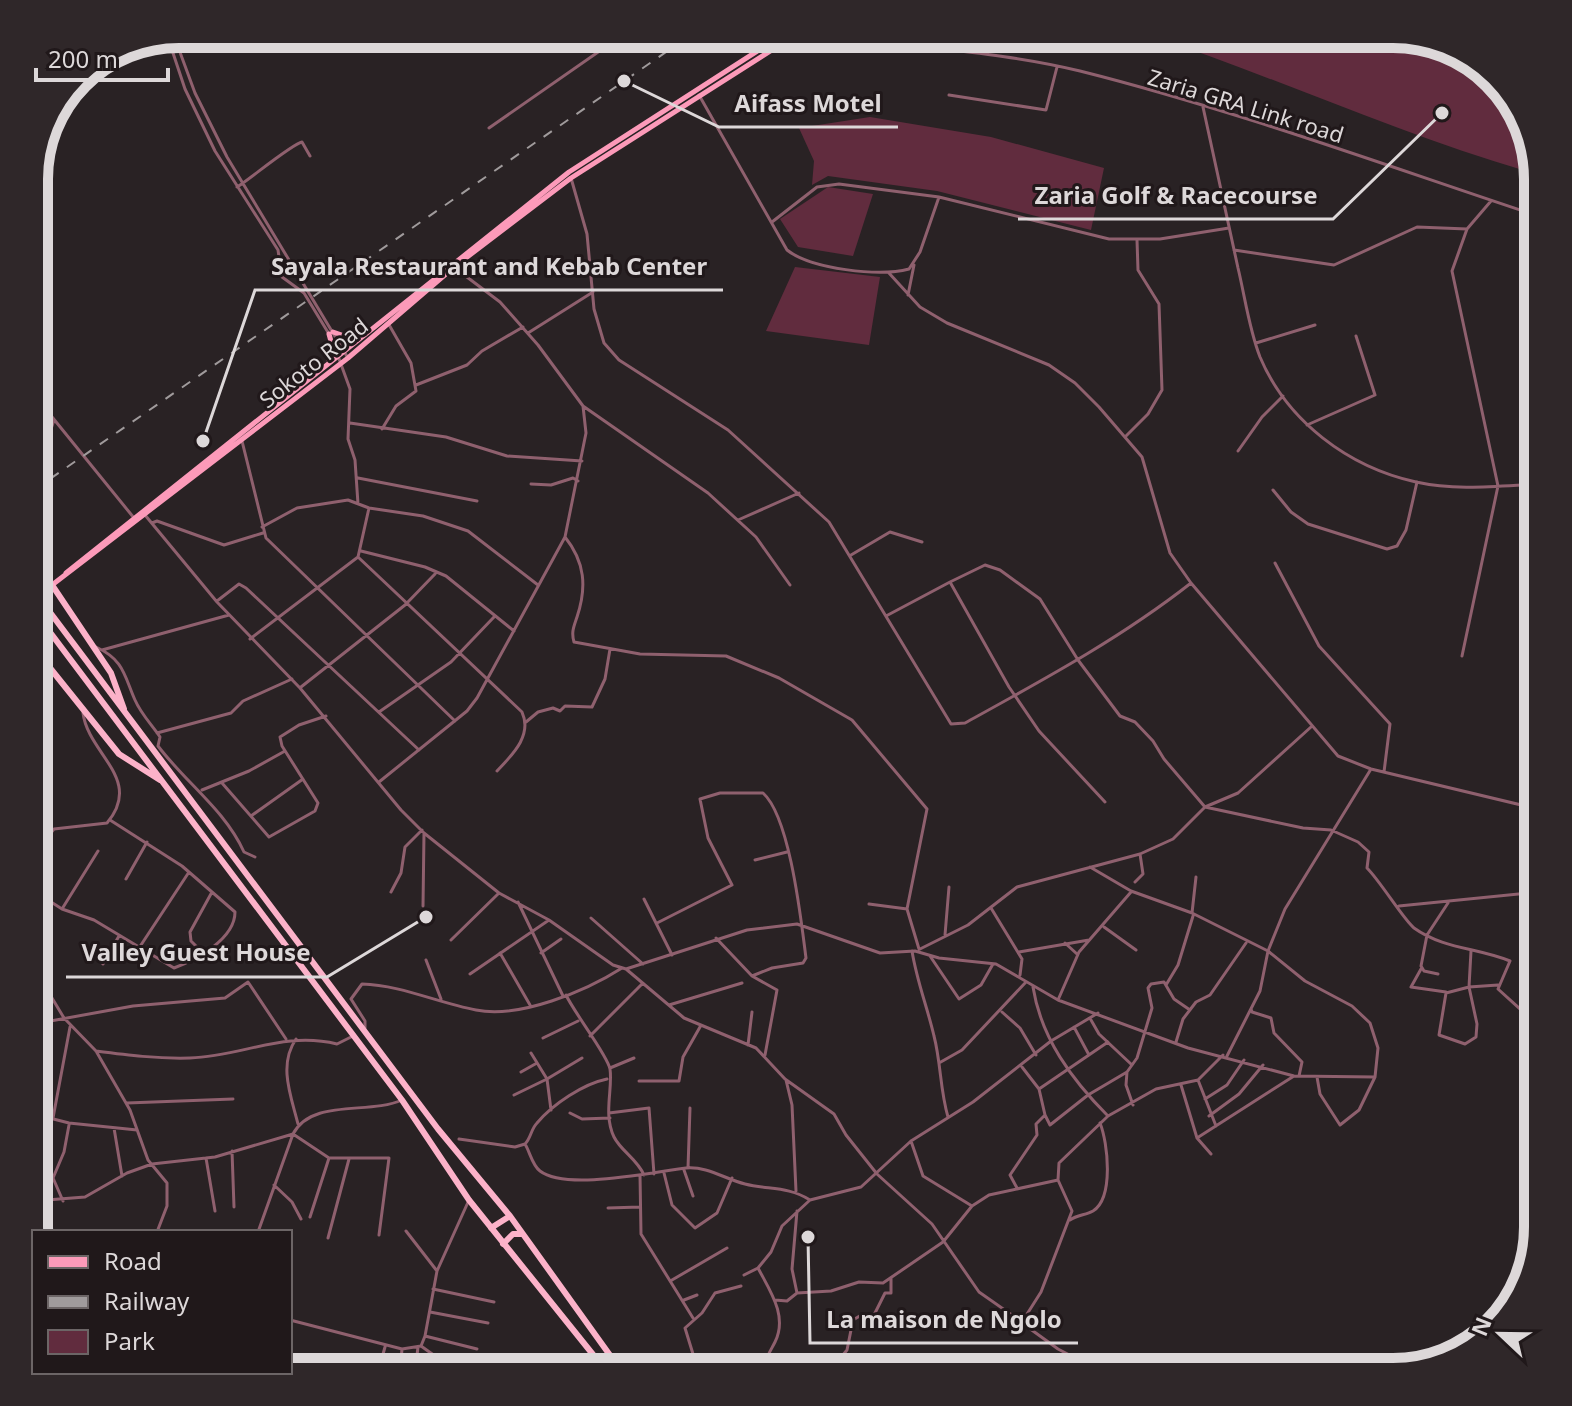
<svg xmlns="http://www.w3.org/2000/svg" width="1572" height="1406" font-family="'Noto Sans',sans-serif">
  <style>
    .green { fill: #612c3e }
    .lines { fill: none; stroke-linecap: round; stroke-linejoin: round }
    .stream { stroke: #584148; stroke-width: 2 }
    .minor { stroke: #8f606e; stroke-width: 3 }
    .primary { stroke: #fc9ab9; stroke-width: 5 }
    .trunk { stroke: #fcb2c9; stroke-width: 6 }
    .rail { stroke: #a09b9c; stroke-width: 2; stroke-dasharray: 10 10; stroke-linecap: butt }
    .trunk-bridge { stroke: #fcb2c9; stroke-width: 6 }
    .labels { text-anchor: middle; dominant-baseline: central; stroke-width: 6; stroke-linejoin: round; paint-order: stroke }
    .street-label { font-size: 22px; fill: #ddd8d9; stroke: #20181a }
    .rim { fill: none; stroke: #ddd8d9; stroke-width: 10 }
    .leader { fill: none; stroke: #ddd8d9; stroke-width: 3 }
    .callout-dot { fill: #ddd8d9; stroke: #20181a; stroke-width: 3 }
    .callout-label { font-size: 24px; text-anchor: middle; font-weight: bold; fill: #ddd8d9; stroke: #20181a; stroke-width: 6; stroke-linejoin: round; paint-order: stroke }
  </style>
  <rect width="100%" height="100%" fill="#292224"/>
  <path class="green" d="M1146,34H1393L1449,45L1495,76L1527,123L1537,174C1404,137 1277,77 1146,34Z
    M870,117L991,137L1104,168L1091,230L937,191L828,176L812,185L814,161L799,128Z
    M828,187L873,194L853,256L798,247L780,219Z
    M795,267L880,277L869,345L766,331Z"/>
  <g class="lines">
    <path class="stream" d="M1392,1372L1439,1346L1484,1337"/>
    <path class="minor" d="M844,34L857,39C931,49 1007,53 1080,71C1235,110 1387,166 1538,216
      M907,34L915,47
      M174,36L195,93L227,157L348,358
      M168,38L185,89L215,151L278,250L282,277L304,293L329,334
      M699,95L787,250C811,269 879,277 909,269L920,252L939,197
      M949,95L1046,110L1057,67
      M1203,107C1215,160 1226,214 1238,268C1245,297 1249,329 1260,357C1287,421 1348,467 1416,482C1456,491 1498,486 1538,484
      M489,128L624,34
      M571,178L587,234L594,309L604,343L619,360L728,430L829,522L951,724L965,723C1043,680 1121,638 1191,583
      M237,187C250,179 292,144 302,142L310,156
      M772,222L817,187L839,184L939,197L1109,239H1160L1229,228
      M1234,250L1334,265L1417,227L1467,229
      M888,272L920,307L947,323L1049,365L1075,383L1099,407L1142,457L1170,553L1191,583L1338,756L1371,769L1538,809
      M908,295L914,265
      M528,333L593,292
      M1256,343L1315,325
      M34,345L48,412L134,518
      M334,345L350,389L348,439L355,460L358,504
      M416,385L467,365L482,351L523,327
      M34,393L43,391
      M583,406L708,493L756,537L790,585
      M350,423L446,437L507,456L582,461
      M1307,425L1375,395L1356,336
      M382,429L396,406L416,391L411,363L388,323
      M1126,436L1148,414L1162,390L1159,304L1138,270L1137,240
      M242,441L266,538L455,721
      M34,448L46,444L54,420
      M1238,451L1262,417L1283,396
      M358,478L477,501
      M531,484L551,485L573,478L578,481
      M1273,490L1291,512L1308,524L1387,549L1397,546L1406,530L1417,482
      M145,515L217,602L300,688L401,810L424,833L499,893L549,920L613,965L626,969L684,1018L756,1048L785,1079L834,1114L846,1135L877,1174L932,1224L979,1292L1022,1322L1041,1292L1072,1211L1058,1180L1059,1163L1108,1116L1156,1089L1198,1080L1223,1055
      M738,520L799,493
      M152,523L157,521L224,545L263,533
      M262,527L297,508L348,500L369,508L423,516L468,531L538,585
      M565,537C585,562 587,587 577,617C574,626 571,632 574,642L640,654L726,656L779,678L852,720L927,809L907,909L919,949
      M361,551L425,567L446,576L514,631
      M851,555L890,532L922,542
      M358,557L522,712C533,736 511,756 497,771
      M1275,563L1319,646L1390,724L1384,772
      M950,582L985,565L1000,570L1040,599L1078,660L1120,716L1135,722L1153,741L1164,759L1205,807L1303,828L1331,830L1358,842L1369,852L1367,868C1381,882 1403,919 1414,928C1443,949 1479,948 1510,961L1498,989L1530,1018
      M217,601L239,584L246,588L419,750
      M886,616L950,582L1009,687L1039,731L1105,802
      M250,639L358,557L369,508
      M96,647C124,660 124,675 135,700C141,714 152,725 160,737L158,746C185,782 225,810 244,852L255,857
      M102,650L229,615
      M1462,656L1498,486L1452,271L1467,229L1491,201
      M301,687L405,605L435,574
      M379,712L451,662L494,617
      M526,722L538,712L553,708L560,711L565,706L592,707L605,679L610,649
      M157,733L231,713L243,701L292,679
      M379,782L467,711L477,698L565,537L586,433L583,406L538,345L500,302L455,268
      M222,783L269,837L315,811L318,803L282,746L280,737L299,725L326,716
      M202,790L249,771L285,751
      M251,816L303,779
      M34,834L42,844
      M755,860L787,852
      M1090,867L1131,891L1192,913L1268,951L1305,981L1352,1006L1370,1023L1378,1048L1375,1077L1359,1110L1340,1125L1320,1094L1317,1077
      M34,868L42,844L54,829L107,823C144,779 88,754 83,713
      M126,879L147,842
      M1135,882L1143,874L1140,854
      M34,891L62,909L94,920L174,968C196,960 235,939 235,912L182,866L110,820
      M391,892L401,873L405,847L422,830
      M644,899L672,955
      M518,902L563,996
      M869,904L907,909
      M423,906L424,833
      M1399,906L1538,892
      M991,908L1022,959L1020,975
      M62,909L98,851
      M1192,913L1196,877
      M591,918L643,964
      M657,923L732,885L708,838L700,799L720,793H763C790,817 801,920 806,958L803,963L772,968L752,976
      M1104,927L1136,950
      M945,935L949,887
      M716,938L752,976L777,990L765,1055
      M451,940L499,893
      M1065,943L1077,954
      M139,948L189,872
      M920,949L968,925L1017,887L1140,854L1173,839L1205,807L1238,793L1311,727
      M912,951C917,982 927,1006 934,1036C941,1063 940,1090 948,1117
      M1471,951L1469,987L1446,993L1439,1035L1465,1044L1476,1037L1477,1024L1469,987L1498,985
      M1019,952L1089,940
      M203,953L191,941L190,932L212,892
      M500,953L530,1005
      M541,953L561,939
      M930,956L959,999L981,985L993,964
      M426,960L441,999
      M103,964L119,936
      M34,968L64,1018L96,1051L130,1110L148,1160L167,1183V1206L157,1232
      M626,969L747,930L797,924L880,953L915,951L939,958L996,964L1058,1000L1188,1048L1294,1076L1375,1077
      M1421,969L1411,987L1446,992
      M470,974L549,920
      M1438,974L1424,971L1421,966L1427,935L1448,903
      M1166,985L1178,965L1193,916
      M1033,987C1041,1038 1072,1080 1108,1116
      M566,995C575,1014 608,1056 610,1069C613,1089 603,1114 614,1137C621,1151 637,1159 644,1175
      M1058,1000L1079,952L1131,892
      M669,1005L742,983
      M1251,1009L1252,1012L1271,1018L1274,1033L1302,1062L1299,1076
      M1002,1012L1020,1028L1036,1055
      M1091,1020L1099,1034L1132,1065
      M34,1024L133,1006L225,998L248,982L286,1039
      M1074,1027L1089,1055
      M365,1028V1021L351,999L362,984C401,985 438,1003 476,1010C519,1019 586,991 622,968
      M590,1036L643,983
      M543,1038L578,1021
      M296,1039C278,1065 291,1096 298,1124
      M1176,1042L1183,1019L1196,1002L1210,995L1246,943
      M748,1045L752,1012
      M96,1051C127,1055 158,1059 190,1058C243,1056 284,1031 337,1044L353,1036
      M40,1052L49,1023
      M1227,1056L1260,991L1268,951L1285,909L1371,769
      M939,1063L962,1050L1026,982
      M610,1068L634,1058
      M521,1072L537,1063
      M1127,1072L1126,1085L1133,1105
      M786,1080L792,1105L796,1191
      M1198,1080L1216,1126
      M639,1081H679L683,1057L700,1027
      M1181,1085L1197,1138L1211,1154
      M1039,1089L1108,1042
      M514,1095L547,1079L531,1053
      M1205,1099L1227,1085L1244,1060
      M127,1103L233,1099
      M551,1110L547,1079L582,1058
      M570,1113L582,1119L610,1118
      M609,1113L649,1108L654,1174
      M34,1114L69,1123L137,1130
      M1045,1115L1050,1125L1088,1095L1127,1072L1137,1058L1152,1008L1148,988L1151,984L1164,982L1174,999L1190,1010
      M1209,1116L1239,1094L1263,1065
      M53,1118L70,1027
      M114,1128L122,1176
      M1197,1138L1294,1076
      M459,1139L515,1147L525,1144C531,1138 531,1129 537,1123C553,1104 583,1084 607,1079
      M911,1141L923,1176L972,1206
      M525,1144C530,1152 532,1165 540,1171C566,1191 652,1172 686,1168C707,1166 725,1179 745,1184C768,1190 788,1186 810,1200
      M232,1151L234,1207
      M34,1156L53,1178L63,1201
      M206,1158L215,1211
      M688,1168L690,1108
      M684,1170L693,1196
      M664,1173L672,1205L695,1228L717,1213L732,1178
      M640,1175L641,1234L693,1318
      M53,1178L64,1152L69,1125
      M274,1185L292,1202L301,1219
      M1017,1188L1010,1175L1037,1135L1036,1124L1045,1115L1039,1089L1022,1067
      M34,1201L85,1197L127,1173L152,1164L215,1157L293,1134C312,1098 369,1115 402,1100
      M608,1208L640,1207
      M797,1211L792,1269L797,1293
      M310,1217L329,1158
      M1070,1220C1077,1215 1086,1215 1093,1211C1114,1198 1108,1143 1100,1123
      M406,1231L437,1271
      M258,1232L293,1134L329,1158H389L379,1235
      M328,1238L349,1159
      M758,1268C770,1291 788,1316 775,1342C770,1352 764,1360 764,1372
      M744,1275L758,1268L771,1252L782,1226L810,1200L861,1187L911,1141L973,1102L1051,1041L1098,1013
      M672,1280L727,1248
      M433,1289L494,1302
      M684,1300L697,1295
      M775,1300L787,1301L797,1293L831,1291L859,1282L883,1283L943,1242L972,1206L989,1195L1058,1180
      M430,1312L488,1323
      M290,1320L402,1349
      M1022,1323L1058,1349L1102,1372
      M425,1336L477,1349
      M421,1346L442,1361L438,1372
      M290,1357L306,1372
      M311,1367L317,1372
      M378,1372L385,1347
      M400,1372L402,1349L421,1346L425,1336L437,1271L469,1200
      M415,1372L418,1347
      M702,1372L697,1367L685,1328L702,1313L715,1293L741,1286
      M829,1372L847,1350L853,1320L863,1314L872,1319L885,1293H891V1278"/>
    <path class="primary" d="M333,332L356,340
      M329,334L332,345L329,360
      M66,573L569,172L784,34
      M52,585L348,358L454,267L571,178L797,34"/>
    <path class="trunk" d="M34,602L52,585L111,673L124,709
      M34,611L402,1100L469,1200L607,1372
      M49,611L438,1129L510,1216L622,1372
      M34,648L119,754L160,780
      M491,1228L510,1216
      M503,1244L513,1234H522"/>
    <path class="rail" d="M34,490L692,34"/>
    <path class="trunk-bridge" d="M34,590L49,611"/>
  </g>
  <g class="labels">
    <g class="street-label">
      <text transform="translate(1246 105) rotate(17)">Zaria GRA Link road</text>
      <text transform="translate(313 362) rotate(-38)">Sokoto Road</text>
    </g>
  </g>
  <path d="M0 0H1572V1406H0ZM179 48H1393A131 131 0 0 1 1524 179V1227A131 131 0 0 1 1393 1358H179A131 131 0 0 1 48 1227V179A131 131 0 0 1 179 48Z" fill="#2f2729" fill-rule="evenodd"/>
  <path class="rim" d="M179 48H1393A131 131 0 0 1 1524 179V1227A131 131 0 0 1 1393 1358H179A131 131 0 0 1 48 1227V179A131 131 0 0 1 179 48Z"/>
  <path class="leader" d="M624 81L719 127H898M1442 113L1333 219H1018M203 441L255 290H723M426 917L327 977H66M808 1237L810 1343H1078"/>
  <g class="callout-dot">
    <circle cx="624" cy="81" r="8"/>
    <circle cx="1442" cy="113" r="8"/>
    <circle cx="203" cy="441" r="8"/>
    <circle cx="426" cy="917" r="8"/>
    <circle cx="808" cy="1237" r="8"/>
  </g>
  <g class="callout-label">
    <text x="808" y="112">Aifass Motel</text>
    <text x="1176" y="204">Zaria Golf &amp; Racecourse</text>
    <text x="489" y="275">Sayala Restaurant and Kebab Center</text>
    <text x="196" y="961">Valley Guest House</text>
    <text x="944" y="1328">La maison de Ngolo</text>
  </g>
  <rect x="32" y="1230" width="260" height="144" fill="#20181a" stroke="#6c6566" stroke-width="2"/>
  <rect x="48" y="1256" width="40" height="12" fill="#fc9ab9" stroke="#6c6566" stroke-width="2"/>
  <text x="104" y="1270" font-size="24" fill="#ddd8d9">Road</text>
  <rect x="48" y="1296" width="40" height="12" fill="#a09b9c" stroke="#6c6566" stroke-width="2"/>
  <text x="104" y="1310" font-size="24" fill="#ddd8d9">Railway</text>
  <rect x="48" y="1330" width="40" height="24" fill="#612c3e" stroke="#6c6566" stroke-width="2"/>
  <text x="104" y="1350" font-size="24" fill="#ddd8d9">Park</text>
  <g transform="translate(1500 1334) rotate(292)" stroke="#20181a" stroke-width="6" paint-order="stroke">
  <path d="M0-6L14 30L0 20L-14 30Z" fill="#ddd8d9"/>
  <text y="-12" font-size="22" font-weight="bold" text-anchor="middle" fill="#ddd8d9">N</text>
  </g>
  <path d="M36 68v12h132v-12" fill="none" stroke="#ddd8d9" stroke-width="4"/>
  <text x="48" y="68" font-size="24" fill="#ddd8d9" stroke="#20181a" stroke-width="6" paint-order="stroke">200 m</text>
</svg>
